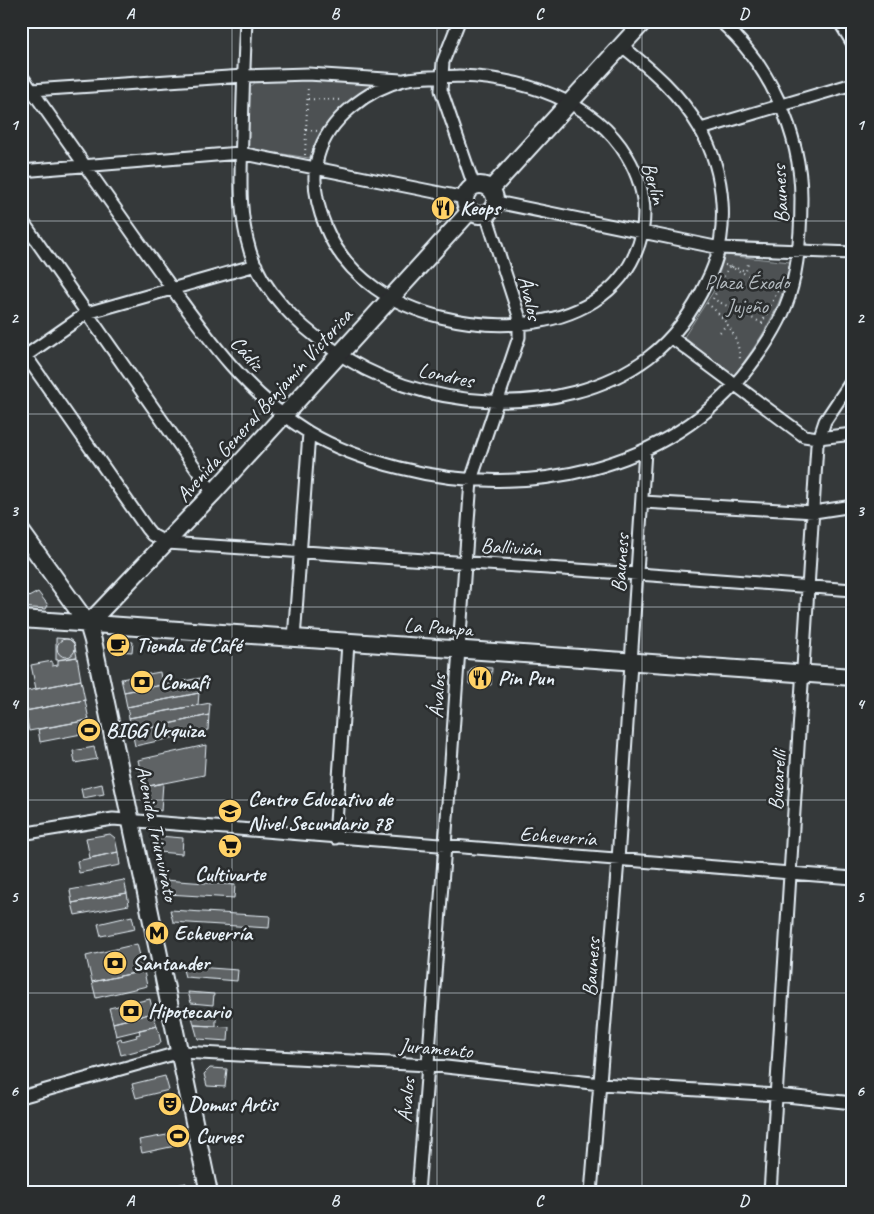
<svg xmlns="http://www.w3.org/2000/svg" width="874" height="1214" font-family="Caveat,sans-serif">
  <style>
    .green { fill: #4d5152; stroke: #9aa1a5 }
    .building { fill: #5f6365; stroke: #e8f1f8 }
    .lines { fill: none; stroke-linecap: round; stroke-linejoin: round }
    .street-casing { stroke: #e8f1f8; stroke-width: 15 }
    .secondary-casing { stroke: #e8f1f8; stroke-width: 20 }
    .path { stroke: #e8f1f8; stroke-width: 2; stroke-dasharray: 1 4; stroke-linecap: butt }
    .street { stroke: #2a2d2e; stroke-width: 11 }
    .secondary { stroke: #2a2d2e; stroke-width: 16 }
    .grid { fill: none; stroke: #e8f1f8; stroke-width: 1; stroke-opacity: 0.55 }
    .labels { text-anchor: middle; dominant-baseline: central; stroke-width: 5; stroke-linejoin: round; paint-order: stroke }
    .street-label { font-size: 21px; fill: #e8f1f8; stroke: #2a2d2e }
    .poi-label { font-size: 21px; font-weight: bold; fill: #e8f1f8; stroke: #2a2d2e; text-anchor: start }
    .park-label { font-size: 21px; fill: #b2b9be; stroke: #2a2d2e }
    .neatline { fill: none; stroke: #e8f1f8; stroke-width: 2 }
    .grid-label { font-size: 16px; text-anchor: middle; font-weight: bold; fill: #e8f1f8 }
  </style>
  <rect width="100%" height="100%" fill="#35393a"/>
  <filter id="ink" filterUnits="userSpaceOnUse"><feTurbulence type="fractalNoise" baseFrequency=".02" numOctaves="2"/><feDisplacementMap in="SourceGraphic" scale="10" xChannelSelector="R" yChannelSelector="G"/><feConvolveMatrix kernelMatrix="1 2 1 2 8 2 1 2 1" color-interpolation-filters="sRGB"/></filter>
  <g filter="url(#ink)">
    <path class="green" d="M258,80H375L377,85L325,135L309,158L250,149L247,143V90Z
      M725,255L790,262C781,311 762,337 733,377L684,337L713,292Z"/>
    <path class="building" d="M439,204L447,207L448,214L437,227Z
      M38,592L48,605L46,609L21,607V601Z
      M56,638L69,639L74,643L77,657L56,660Z
      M57 648a9 9 0 1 1 18 0a9 9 0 1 1-18 0Z
      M117,641L133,642L132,652L116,651L115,643Z
      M77,657L81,680L36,689L31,665L52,661V666L58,665V660Z
      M474,667L492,668L491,685L469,684V672Z
      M160,672L162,685L124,692L121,679Z
      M200,678L199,693L127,707L124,692Z
      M81,680L85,700L25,711L22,692Z
      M199,693L198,705L129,718L127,707Z
      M85,700L89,720L29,731L25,711Z
      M210,703L209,715L132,732L129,718Z
      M209,715L208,730L135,746L132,732Z
      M89,720L92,732L40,742L38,729Z
      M206,745L204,775L144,787L138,760Z
      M94,747L97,759L75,763L73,751Z
      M163,783L161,811L148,806L144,787Z
      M102,784L104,794L83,798L81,789Z
      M110,834L115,838L118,852L90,858L86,838Z
      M159,836L183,838L182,854L158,852L156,839Z
      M118,852L120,865L79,873L77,861Z
      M124,880L127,893L72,903L70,890Z
      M164,880L235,885L234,898L167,894Z
      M127,893L129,905L75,915L72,903Z
      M170,910L270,916L269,928L173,922Z
      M132,916L135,929L101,936L98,924Z
      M137,944L144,971L92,982L86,956Z
      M182,966L238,970L237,981L185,977Z
      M144,971L147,986L96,998L92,982Z
      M188,992L214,994L213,1005L191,1003Z
      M150,999L153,1013L113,1023L109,1008Z
      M191,1012L216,1013V1026L194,1025Z
      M153,1013L157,1026L116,1036L113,1023Z
      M194,1025L229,1027L228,1041L198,1039Z
      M157,1026L161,1042L159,1045L121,1055L117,1040L121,1038L122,1041L137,1037L136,1035L140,1034L139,1030Z
      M210,1068L227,1069L225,1087L207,1086L204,1074Z
      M165,1076L169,1090L136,1098L132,1084Z
      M178,1133L180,1145L142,1153L139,1140Z
      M186,1183L187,1193H138Z"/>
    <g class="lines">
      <g class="street-casing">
        <path id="street" d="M246,21C244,59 243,96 242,134C241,174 238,212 250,251C262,291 298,325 331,348C416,411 561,423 649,357C675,337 693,311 707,281C731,235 726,172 699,127C680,94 652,70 622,46
          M459,21L443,62L441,90L474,186
          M839,21L853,44
          M21,75C63,135 106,195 148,255C195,319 238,389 308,432C336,449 368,460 400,468C524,500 670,472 750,366C766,345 781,322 789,297C799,265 801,231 801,198C801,133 769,64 720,21
          M459,76C521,78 593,99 627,156C643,183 649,213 639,244C605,346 448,340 375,288C354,273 336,252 326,228C317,206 311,180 318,156C328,119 368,89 404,80C421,76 442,77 459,76Z
          M32,90L244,76L308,74L401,80
          M701,129L853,84
          M21,171L240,153L465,198
          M496,202L720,248L853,253
          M21,219L213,493
          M671,337L804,436L818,438L853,434
          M21,349L147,529L152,535L167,543L638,574L853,590
          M21,359L87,313L256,265
          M643,502L814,512L853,506
          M294,639L309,433
          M21,834L113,819L853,878
          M335,838L348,643
          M21,1097L181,1052L428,1065L601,1084L777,1095L853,1103
          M418,1193L445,846L471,480L519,337V316L486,214
          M591,1193L618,860L645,451
          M770,1193L817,445L825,421L853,379"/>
      </g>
      <g class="secondary-casing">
        <path id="secondary" d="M465 200a15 15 0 1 1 30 0a15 15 0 1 1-30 0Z
          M491,189L644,21
          M21,531L88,624L93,641L209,1193
          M21,619L853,677
          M88,624L213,493L470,211"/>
      </g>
      <path class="path" d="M308,99L343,100
        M306,130L318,131
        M305,155L308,85
        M725,265L729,266L778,290L762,323L713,299L729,266L746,271L748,264
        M707,303C725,318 739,336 740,360
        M720,332L727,324"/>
      <use href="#street" class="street"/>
      <use href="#secondary" class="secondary"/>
    </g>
  </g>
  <path class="grid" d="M232,21V1193M437,21V1193M642,21V1193M21,221H853M21,414H853M21,607H853M21,800H853M21,993H853"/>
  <defs>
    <g id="restaurant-disc" transform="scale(1.25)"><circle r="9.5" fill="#ffd166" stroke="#2a2d2e"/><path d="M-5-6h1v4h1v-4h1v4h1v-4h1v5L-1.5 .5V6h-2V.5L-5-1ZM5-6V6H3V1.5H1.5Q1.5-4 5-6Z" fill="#111"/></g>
    <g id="cafe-disc" transform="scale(1.25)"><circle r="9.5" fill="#ffd166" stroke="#2a2d2e"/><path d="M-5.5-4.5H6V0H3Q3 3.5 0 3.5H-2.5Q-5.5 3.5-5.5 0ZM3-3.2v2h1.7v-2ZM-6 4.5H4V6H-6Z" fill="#111"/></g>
    <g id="bank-disc" transform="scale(1.25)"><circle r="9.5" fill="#ffd166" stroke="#2a2d2e"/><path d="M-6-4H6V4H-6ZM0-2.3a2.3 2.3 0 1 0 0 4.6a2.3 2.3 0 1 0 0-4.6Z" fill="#111"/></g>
    <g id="stadium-disc" transform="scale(1.25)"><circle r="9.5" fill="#ffd166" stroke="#2a2d2e"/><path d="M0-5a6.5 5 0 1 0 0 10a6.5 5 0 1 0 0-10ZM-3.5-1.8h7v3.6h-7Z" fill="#111"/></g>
    <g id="school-disc" transform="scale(1.25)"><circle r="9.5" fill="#ffd166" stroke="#2a2d2e"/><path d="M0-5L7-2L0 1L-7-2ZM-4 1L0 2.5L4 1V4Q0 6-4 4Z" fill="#111"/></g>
    <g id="supermarket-disc" transform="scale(1.25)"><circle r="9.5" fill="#ffd166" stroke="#2a2d2e"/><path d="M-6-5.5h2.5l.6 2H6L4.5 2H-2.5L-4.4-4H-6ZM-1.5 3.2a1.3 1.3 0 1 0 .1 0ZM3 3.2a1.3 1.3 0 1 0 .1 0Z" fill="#111"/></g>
    <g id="metro-disc" transform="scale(1.25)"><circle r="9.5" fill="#ffd166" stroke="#2a2d2e"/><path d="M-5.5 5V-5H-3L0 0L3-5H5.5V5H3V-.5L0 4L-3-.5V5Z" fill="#111"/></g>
    <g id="theatre-disc" transform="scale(1.25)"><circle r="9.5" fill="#ffd166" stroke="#2a2d2e"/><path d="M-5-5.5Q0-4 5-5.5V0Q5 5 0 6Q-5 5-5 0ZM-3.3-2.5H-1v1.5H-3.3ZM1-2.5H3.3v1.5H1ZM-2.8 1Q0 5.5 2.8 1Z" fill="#111"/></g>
  </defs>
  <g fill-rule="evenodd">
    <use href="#restaurant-disc" x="443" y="208"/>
    <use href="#cafe-disc" x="118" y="645"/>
    <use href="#restaurant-disc" x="480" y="678"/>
    <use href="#bank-disc" x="142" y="682"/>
    <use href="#stadium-disc" x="89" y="730"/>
    <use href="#school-disc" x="230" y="811"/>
    <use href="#supermarket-disc" x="230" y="846"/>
    <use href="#metro-disc" x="157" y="933"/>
    <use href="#bank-disc" x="115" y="963"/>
    <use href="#bank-disc" x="131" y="1011"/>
    <use href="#theatre-disc" x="170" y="1104"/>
    <use href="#stadium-disc" x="178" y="1136"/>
  </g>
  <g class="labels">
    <g class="street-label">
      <text transform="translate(654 183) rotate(74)">Berlín</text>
      <text transform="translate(780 194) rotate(-93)">Bauness</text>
      <text transform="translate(530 298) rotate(77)">Ávalos</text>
      <text transform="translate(247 353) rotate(48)">Cádiz</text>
      <text transform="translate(446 375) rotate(12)">Londres</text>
      <text transform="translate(264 405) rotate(-48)">Avenida General Benjamín Victorica</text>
      <text transform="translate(511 547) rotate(4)">Ballivián</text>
      <text transform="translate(620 563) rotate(-86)">Bauness</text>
      <text transform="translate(438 627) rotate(4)">La Pampa</text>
      <text transform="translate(437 696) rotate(-86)">Ávalos</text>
      <text transform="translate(777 780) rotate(-86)">Bucarelli</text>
      <text transform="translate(157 833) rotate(78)">Avenida Triunvirato</text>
      <text transform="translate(558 836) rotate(4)">Echeverría</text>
      <text transform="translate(591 967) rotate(-86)">Bauness</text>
      <text transform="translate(436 1048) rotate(5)">Juramento</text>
      <text transform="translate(406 1100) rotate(-85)">Ávalos</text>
    </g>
    <g class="poi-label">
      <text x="460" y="208">Keops</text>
      <text x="136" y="645">Tienda de Café</text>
      <text x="498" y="678">Pin Pun</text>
      <text x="160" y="682">Comafi</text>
      <text x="106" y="730">BIGG Urquiza</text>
      <text x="248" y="799">Centro Educativo de<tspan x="248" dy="24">Nivel Secundario 78</tspan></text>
      <text x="230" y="874" text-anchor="middle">Cultivarte</text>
      <text x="174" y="933">Echeverría</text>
      <text x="132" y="963">Santander</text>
      <text x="148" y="1011">Hipotecario</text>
      <text x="188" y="1104">Domus Artis</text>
      <text x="196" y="1136">Curves</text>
    </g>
    <g class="park-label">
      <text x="747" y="282">Plaza Éxodo<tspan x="747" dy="24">Jujeño</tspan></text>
    </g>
  </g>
  <rect width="874" height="1214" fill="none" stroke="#2a2d2e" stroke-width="55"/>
  <rect x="28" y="28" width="818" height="1158" class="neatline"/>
  <g class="grid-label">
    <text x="130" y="19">A</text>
    <text x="335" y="19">B</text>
    <text x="539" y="19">C</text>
    <text x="744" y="19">D</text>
    <text x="14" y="130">1</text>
    <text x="860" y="130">1</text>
    <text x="14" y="323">2</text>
    <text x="860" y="323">2</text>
    <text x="14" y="516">3</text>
    <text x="860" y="516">3</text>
    <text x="14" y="709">4</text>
    <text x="860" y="709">4</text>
    <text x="14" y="902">5</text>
    <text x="860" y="902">5</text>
    <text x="14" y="1096">6</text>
    <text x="860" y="1096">6</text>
    <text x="130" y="1206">A</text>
    <text x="335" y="1206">B</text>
    <text x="539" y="1206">C</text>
    <text x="744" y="1206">D</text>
  </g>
</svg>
